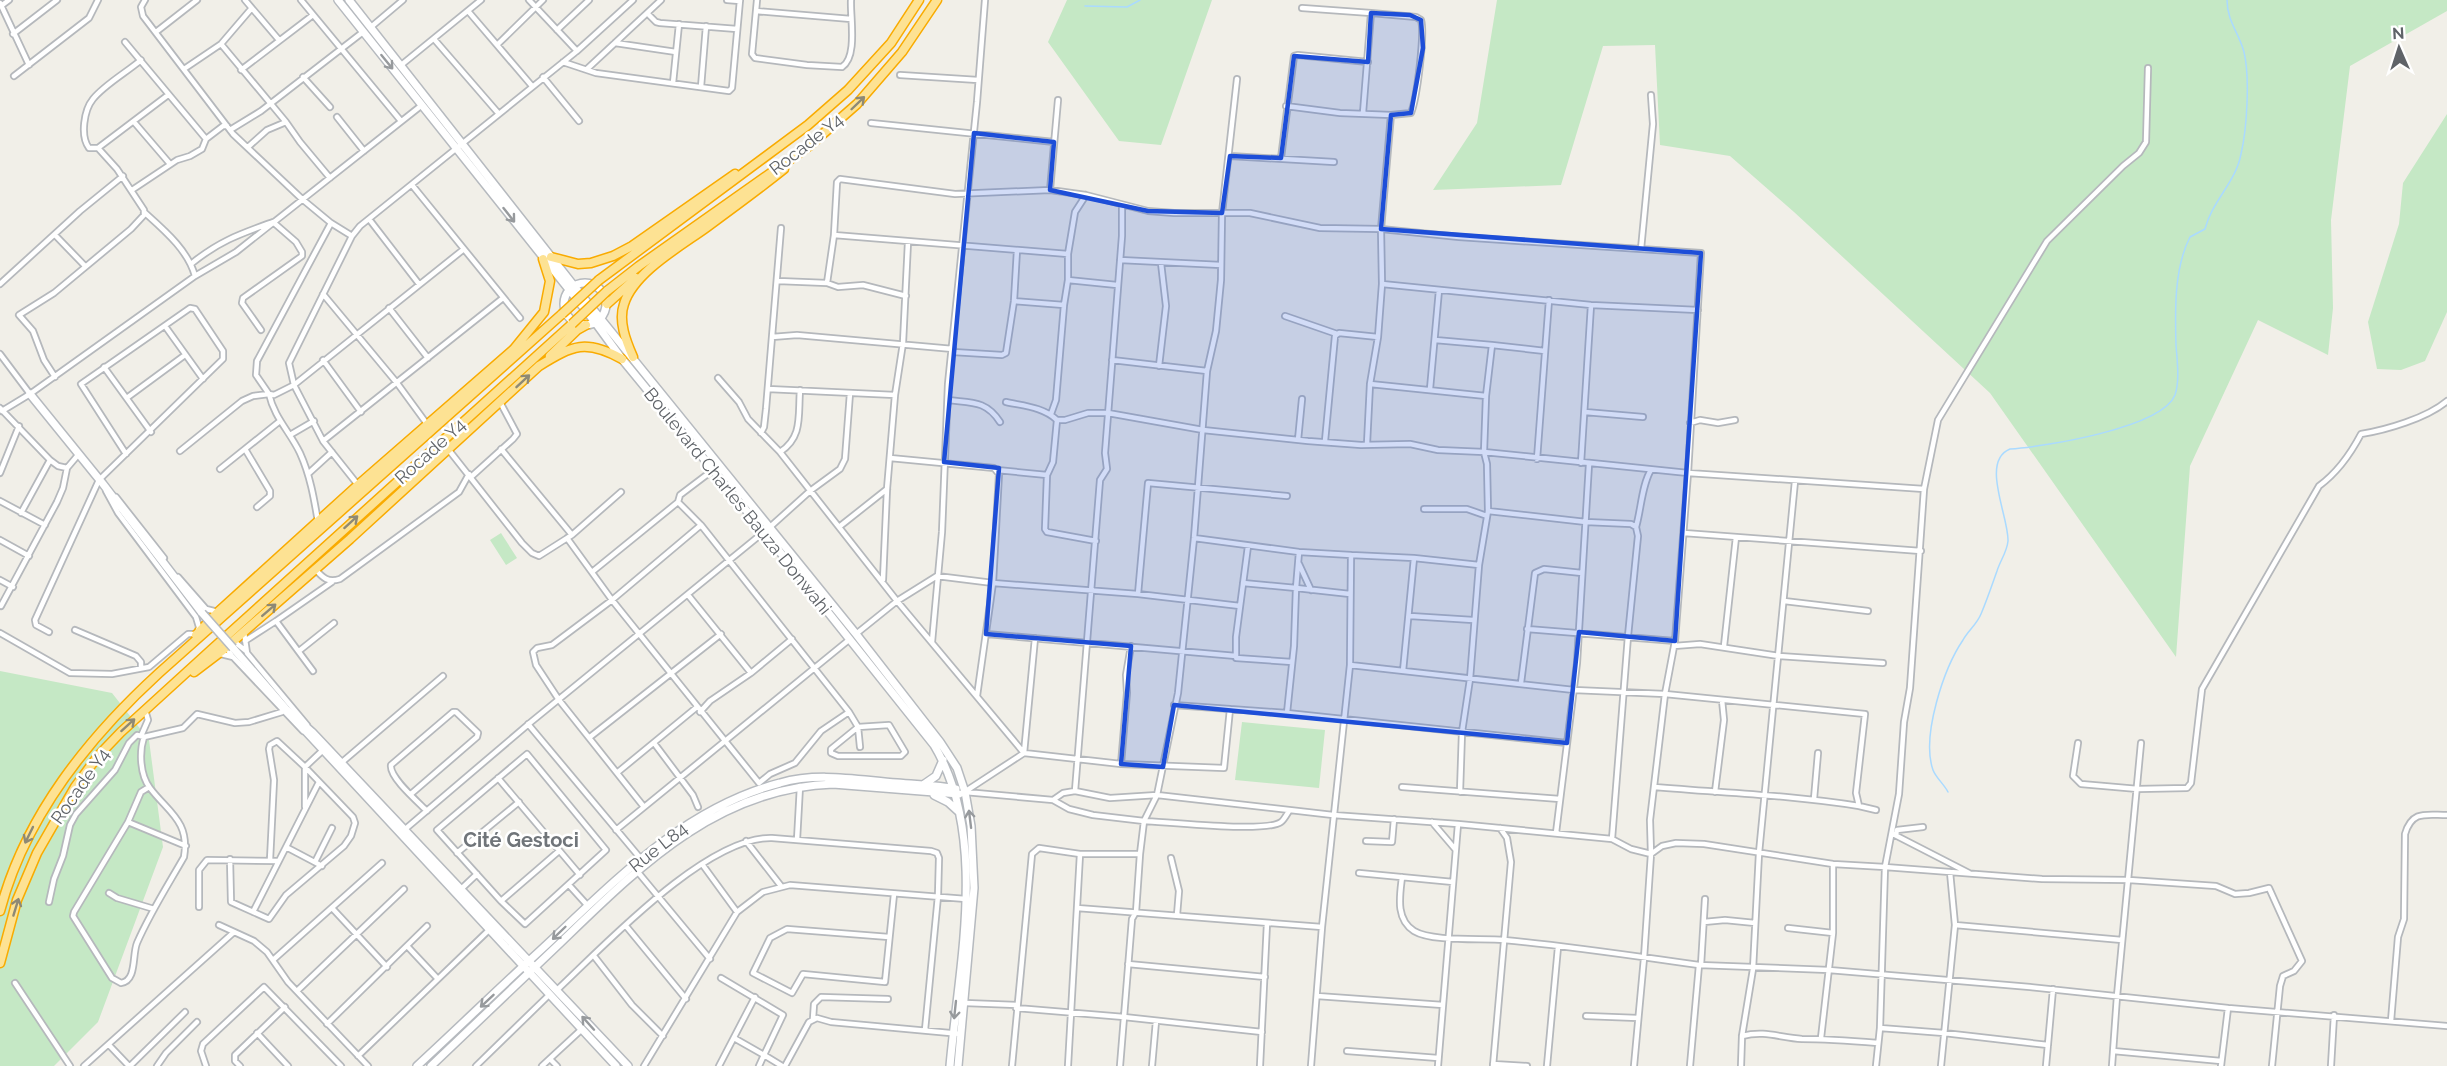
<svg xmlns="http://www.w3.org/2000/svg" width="2447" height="1066" font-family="Raleway,sans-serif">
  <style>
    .green { fill: #c5e8c5 }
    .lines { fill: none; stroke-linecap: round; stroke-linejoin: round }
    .stream { stroke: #aadaff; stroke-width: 1.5 }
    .street-casing { stroke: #b5b8bc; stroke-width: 8 }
    .secondary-casing { stroke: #b6babf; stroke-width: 10 }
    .highway-casing { stroke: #f9ab00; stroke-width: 11 }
    .street { stroke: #fff; stroke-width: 4.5 }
    .secondary { stroke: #fff; stroke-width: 7 }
    .highway { stroke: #fde293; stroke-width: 8 }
    .secondary-bridge-casing { stroke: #b6babf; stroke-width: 10; stroke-linecap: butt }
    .highway-bridge-casing { stroke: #f9ab00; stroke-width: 11; stroke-linecap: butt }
    .secondary-bridge { stroke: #fff; stroke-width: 7 }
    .highway-bridge { stroke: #fde293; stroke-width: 8 }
    .oneway { stroke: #979a9d }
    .oneway2 { stroke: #8e8975 }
    .marked { fill: #1d4ed8; fill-opacity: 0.2; stroke: #1d4ed8; stroke-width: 4.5; stroke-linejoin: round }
    .labels { text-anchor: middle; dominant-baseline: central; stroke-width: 5; stroke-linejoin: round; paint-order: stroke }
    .street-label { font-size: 18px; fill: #5f6368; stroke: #fff }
    .neighbourhood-label { font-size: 20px; font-weight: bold; fill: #70757a; stroke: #fff }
  </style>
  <rect width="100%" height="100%" fill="#f1efe8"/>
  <path class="green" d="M1067,0H1212L1161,145L1119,141L1048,42Z
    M1497,0H2447V11L2350,66L2331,220L2333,308L2328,355L2258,320L2190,466L2176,657L1990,393L1794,212L1730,156L1660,145L1655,45L1603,46L1561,185L1433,190L1477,123Z
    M2447,114V312L2425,361L2401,370L2377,369L2368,322L2399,224L2403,183Z
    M501,533L517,558L506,565L490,540Z
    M0,671L112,693L149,740L163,847L98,1022L54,1066H0Z
    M1242,722L1325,730L1319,788L1235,780Z"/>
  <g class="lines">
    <path class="stream" d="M1085,6L1127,7L1140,0
      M1948,792C1944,784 1936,778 1933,770C1921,736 1944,668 1963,640C1968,631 1977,624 1981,614C1987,600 1992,585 1997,571C2000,561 2007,552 2008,541C2009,517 1980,461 2010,449C2043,447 2162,428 2175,395C2180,380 2177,360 2176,345C2175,311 2174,268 2190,237L2205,229C2212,201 2236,182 2241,154C2247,129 2250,77 2244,52C2239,33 2227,21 2227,0"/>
    <g class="street-casing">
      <path id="street" d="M145,0L141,7L143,16L233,134L302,199L331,223L352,236
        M245,0L279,40
        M301,0L401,121
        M529,0L577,51
        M727,0L740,1
        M757,0L752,54L755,58L807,65L842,67C858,57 850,17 851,0
        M0,3L29,65
        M1,6L9,0
        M1302,8L1371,13
        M468,11L532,86
        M756,11L851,19
        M647,13L656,22L660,23L737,29
        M371,27L403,0
        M557,30L589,0
        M156,32L197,0
        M13,34L57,0
        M434,39L499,114
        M125,42L206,139L223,126H227
        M615,43L676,52
        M221,44L286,122
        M497,45L543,0
        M563,62L596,73L729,91L732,88L740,0
        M400,66L481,0
        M184,69L221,44L251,9
        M587,69L661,0
        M241,70L313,15
        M900,75L978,80
        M14,76L89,18L98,0
        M303,77L330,107
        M543,77L579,121
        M673,83L679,24
        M701,87L706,26
        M1286,106L1340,113L1391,115L1411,113C1417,98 1425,34 1421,20L1416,17L1371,13L1363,113
        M337,117L364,151
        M134,122L170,164
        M871,123L1054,142
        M230,130L261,111L363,32
        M248,147L267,130L286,122L300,142L330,178
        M98,148L168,95
        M1230,156L1334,162
        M1281,158L1294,56L1298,55L1368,62
        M412,185L520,318
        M132,190L177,160L190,156L202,149L206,139
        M1050,190L1058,100
        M1086,195L1075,212L1068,254L834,235L837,182L840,179L955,194L1050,190L1086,195L1148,211L1174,213H1250L1320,228L1381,229L1459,237L1701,253L1688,473L1675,641L1665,694L1650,820L1651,854L1644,958L1634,1066
        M144,212C164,230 188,250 195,276
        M369,219L419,284
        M55,235L85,266
        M1641,249L1653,124L1651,95
        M1068,254V280L1117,285
        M1120,260L1221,265
        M191,264C219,241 240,234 273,222L296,242L302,252V256L243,298L242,303L261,330
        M778,281L827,283L838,287L863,285L906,296
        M827,283L834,235
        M0,284L80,211L123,176
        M1382,284L1591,305L1698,310
        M323,294L397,383L427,424
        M1014,301L1064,305L1056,400L1051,414
        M1064,305L1068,280
        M389,308L428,358
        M1285,316L1337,334
        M165,326L203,379
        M772,337L797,335L953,349
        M1435,340L1492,345
        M953,352L1002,355L1006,353L1014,301L1017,250
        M0,354L30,394L2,411
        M323,360L361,412
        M1112,360L1207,371
        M1159,366L1166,306L1161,263
        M104,367L151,432
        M55,377L44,360L33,331L19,315L54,293L131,229L144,215V210L117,169L98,148H89C80,136 84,110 93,99C104,85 127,72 141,60
        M718,378L739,402L748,419L780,452L897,601L1024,753
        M1370,384L1486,396L1492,345L1545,351
        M768,389L895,395
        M1430,389L1439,290
        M30,394L195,276L236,252L422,105
        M128,397L185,355
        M948,400C971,403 986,400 1000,422
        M1006,402C1024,406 1043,407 1057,420H1065L1088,413H1108L1203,430L1308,441L1361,445L1410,444L1438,450L1484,452L1688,473L1924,489
        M0,408L50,460L58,466L67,468L63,488L57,502L1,606
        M1585,412L1643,417
        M1690,423L1700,420L1718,423L1735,420
        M761,433L764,427L766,409L781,228
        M290,435L314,421
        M1298,440L1302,399
        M323,441L503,298
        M1325,441L1335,336L1339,333L1378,337
        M1367,444L1370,384L1378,337L1382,284L1381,229L1391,115
        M245,449L270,491V496L257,507
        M448,449L522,543L532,553L539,556L572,535L621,492
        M501,449L572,535
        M180,451L242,401L253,396L269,394L256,375L257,361L331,223
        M780,452C803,437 798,416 800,390
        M890,458L994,468L999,474L993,583L977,696
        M1537,459L1549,300
        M1581,463L1591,305
        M67,468L78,455
        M220,469L280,421
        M713,470L680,495L678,502L701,525L849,712L821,731L795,763L770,774L759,783
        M997,470L1047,475L1045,529L1047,532L1096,541
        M0,473L19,426
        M309,473L332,452
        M1047,475L1053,462L1057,420
        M471,477L513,439L517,434L500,402
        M358,485L323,441L294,385L289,363L352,236L360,226L577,51L633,0
        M116,497L164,558
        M0,501L45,525
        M1424,509H1467L1487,516
        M1488,511L1586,522L1631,524L1636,527L1638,536L1628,636L1612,839
        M21,513L50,460
        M318,522C314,498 310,475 300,453C290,432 274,417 269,394L274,395L294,385L464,249
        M839,527L887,489
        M1636,527C1641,510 1642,484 1651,470
        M1684,533L1921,551
        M567,538L612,600L759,783
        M1194,538L1299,552L1351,555L1350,665L1322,927L1311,1066
        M0,540L29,556
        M1248,546L1236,637V658L1292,662
        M1299,552L1296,588L1350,594
        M1351,555L1414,558
        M1299,564L1311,590
        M315,569C323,578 328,583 340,579L459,492L469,474
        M592,572L678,502
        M178,577L206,609L218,612
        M0,580L13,587
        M883,580L887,489L895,395L903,343L908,242
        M1243,583L1296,588L1294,646L1287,713
        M1138,594L1148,483L1287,496
        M688,595L751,673L792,639
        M1784,601L1868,611
        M1410,616L1473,620
        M1527,629L1675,641
        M75,630L136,656L141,662V668
        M49,632L36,625L35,620L99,480L223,359V351L195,309L190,308L81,384L126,454
        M244,632L247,653L307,725
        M0,633L70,673L112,674L149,667L188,634H197L199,627L196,617L118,513L106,491
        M856,634L897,601L937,576L993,583L1138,594L1240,606
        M986,634L1236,656
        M245,641L276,621
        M932,642L942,532L948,384L977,102L985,0
        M1674,646L1700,644L1779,656L1883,663
        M1724,646L1736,537
        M299,651L334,623
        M221,654L233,657L303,731
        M232,656L228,650L236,643L246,651
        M1350,665L1574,690L1665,694L1865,714L1856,793L1859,806L1876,810
        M313,671L276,621L332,582
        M1403,671L1414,558L1479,565
        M1521,683L1535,573L1544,569L1582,573
        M1174,705L1287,713L1567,743
        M700,712L710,701L751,673
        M849,712L858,727L889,725L905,752L901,756H838L831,753V749L858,727L860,747
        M528,724L641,859
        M141,736L148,720L145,710
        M144,737C139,752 140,775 150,788C168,812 190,821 184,857C168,885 150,913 137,943C132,955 137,981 121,983L112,978L73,916L74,912L128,822L141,792L149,787
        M590,737L721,634
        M654,743L693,795L698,807
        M2078,743L2073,776L2081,784L2138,789L2187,788L2191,783L2202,689L2319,486C2338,472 2350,455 2361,434C2386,430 2427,418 2447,401
        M1024,753L1035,638
        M527,754L606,850L525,924L501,901L437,830Z
        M341,763L443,676
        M1121,764L1224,768L1230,709
        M618,772L697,707
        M498,778L580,875
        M1402,787L1560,799
        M1655,787C1723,793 1791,795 1859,806
        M966,791L1024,753L1121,764L1127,693L1126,675L1131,646
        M1075,791L1100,480L1107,469L1105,453L1122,236V205
        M965,792L1053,800L1063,793L1075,791L1110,798L1157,795L1178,693L1194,538L1207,371L1216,331L1221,280L1222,213L1237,79
        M1460,792L1462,732L1470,679L1479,565L1488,511L1487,464L1484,452L1486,396
        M1715,792L1724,720L1722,700
        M411,794L477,737L478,733L456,712H453L391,765C389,777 417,801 427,811
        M1814,799L1818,753
        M1053,800L1069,809L1093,815L1144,821L1157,795L1333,815L1458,824L1612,839L1631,849L1651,854L1662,846L1676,843L1704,844L1833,864L1885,867L1899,794L1904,722L1910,688L1924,489L1938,420L2047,241L2123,166L2139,153L2146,142L2148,68
        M305,807V767L322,751
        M644,807L559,700L536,665L533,652L537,648L552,645L612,600L701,525
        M128,822L186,846
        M1432,822L1455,849
        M616,830L850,639
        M403,831L531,722L770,527L810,491L840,469L845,459L850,393
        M1556,833L1577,663L1589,464
        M1893,834L1969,873
        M1896,835L1897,830L1923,827
        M797,840L800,786
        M746,841L781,886
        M1366,841L1392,842L1394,819
        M286,847L322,866
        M457,853L519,802
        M1171,858L1179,891L1177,915
        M230,859L231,902L269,919L286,895L344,846L351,836L355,823L353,817L305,767L277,741L270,745L269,749L274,780L270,860
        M315,862L332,828
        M702,864L737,912
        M637,871L710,959
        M1359,873L1453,882
        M1402,877C1400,895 1395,919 1414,931C1432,942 1482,938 1504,940C1569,946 1634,956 1699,965L1690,1066
        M569,885L588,906
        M459,891L477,874
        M109,893L117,898L154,909
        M501,901L559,851
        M49,902L54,879L63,856L70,825L76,814L115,770L129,743L137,735L144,737L183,728L197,714L235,723L249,722L282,712
        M199,907V870L207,860L278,861
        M332,908L387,967
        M1077,908L1322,927
        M253,912L319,782
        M1704,922L1725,920L1755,923
        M219,925L254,941L267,952L288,982L368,1066
        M1955,925L2122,940
        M626,926L686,999
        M1788,928L1833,933
        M889,937L787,929L770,938L753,973L792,993L803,974L885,982L894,894
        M408,947L437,978
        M594,956L632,1005L663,1036
        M273,960L382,863
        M1128,964L1265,977
        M1699,965L1829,970L2030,987L2228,1008L2447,1026
        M1701,965L1705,899
        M721,978L783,1015L764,1055L734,1038
        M15,983L70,1066
        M558,989C605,945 707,836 772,838L931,851L937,853L939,858L938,896L925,1030
        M297,991L404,889
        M1317,996L1443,1005
        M965,1003L1017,1005
        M1016,1008L1124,1017L1262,1032
        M1586,1016L1638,1018
        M813,1019L814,1004L821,997L888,999
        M2391,1021L2398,937L2404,919L2405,834C2412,810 2426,815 2447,815
        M327,1024L427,926
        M1880,1028L1944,1033L2048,1045
        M257,1033L288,1066
        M1742,1036C1766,1030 1780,1038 1802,1039C1828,1039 1853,1041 1878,1043
        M1821,1038L1833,933V864
        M109,1045L129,1066
        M1347,1051L1438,1058
        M2113,1051L2221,1061
        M358,1056L490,929
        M550,1059L557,1066
        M1493,1064L1527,1066
        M84,1066L234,932
        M130,1066L185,1012
        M157,1066L166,1053L197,1022
        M206,1066L201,1051L203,1044L264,987L341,1066
        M240,1066L235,1061V1055L285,1007
        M476,1066L550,994
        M542,1066L582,1029
        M644,1066L737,912L763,892L790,885L966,899
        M719,1066L755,997
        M759,1066L764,1055L782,1066
        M785,1066L809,1022L817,1018L831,1022L961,1034
        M1012,1066L1032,854L1039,848L1080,854
        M1068,1066L1080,854H1140L1144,821C1167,822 1266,833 1281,822C1284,820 1287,814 1289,811
        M1120,1066L1132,919L1136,912L1140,854
        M1152,1066L1156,1021
        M1260,1066L1267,923
        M1438,1066L1458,824
        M1493,1066L1511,862L1507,838L1500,828
        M1547,1066L1558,947
        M1741,1066L1742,1036L1753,969L1759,853L1795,481
        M1876,1066L1880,1028L1885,867L2042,879L2129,880L2216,886L2235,894L2249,893L2269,888L2302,961L2294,971L2283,976L2280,986L2272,1066
        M1941,1066L1955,925L1950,872
        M2046,1066L2053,989
        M2112,1066L2117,996L2141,743
        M2221,1066L2228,1008
        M2331,1066L2334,1015"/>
    </g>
    <g class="secondary-casing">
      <path id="secondary" d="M338,0L595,322L622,359L764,532L934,745C989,837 959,964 950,1066
        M349,0L574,286L856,634L940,742L957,768L965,792L971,826L974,888L958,1066
        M564 304a21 21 0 1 1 42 0a21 21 0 1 1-42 0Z
        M30,394L103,484L202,613
        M233,648L286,709L312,732L628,1066
        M302,727L616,1066
        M923,785L936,776L943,760
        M934,795L948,802L959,812
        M417,1066C455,1031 492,995 530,960C606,891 677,810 780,783C818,772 858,780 897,783C917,785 937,785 956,789
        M431,1066C473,1026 515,986 557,946C637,869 715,788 833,784L959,794"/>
    </g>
    <g class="highway-casing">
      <path id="highway" d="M551,257L578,264L591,263L613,256L632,246L735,174
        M599,280L808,125L848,90L891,43L919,0
        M607,291L639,266L809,146L857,104L902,52L937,0
        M607,304L636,278
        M550,356L577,330L586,325
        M633,357C626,341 618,321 624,304C634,272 681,246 707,227C733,208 759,189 784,169
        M196,635L218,612L358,485L514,349L544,312L550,281L543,259
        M194,672L223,650L350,539L539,366C573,345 586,339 622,359
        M0,911C25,816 88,738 159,673L562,314
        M0,963L17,900L37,853L75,787L98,756L121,732L211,650L572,324"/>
    </g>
    <use href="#street" class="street"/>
    <use href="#secondary" class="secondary"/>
    <use href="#highway" class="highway"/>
    <g class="secondary-bridge-casing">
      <path id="secondary-bridge" d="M202,613L233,648"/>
    </g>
    <g class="highway-bridge-casing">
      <path id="highway-bridge" d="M562,314L599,280
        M572,324L607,291"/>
    </g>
    <use href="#secondary-bridge" class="secondary-bridge"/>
    <use href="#highway-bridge" class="highway-bridge"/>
  </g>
  <defs><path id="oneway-shaft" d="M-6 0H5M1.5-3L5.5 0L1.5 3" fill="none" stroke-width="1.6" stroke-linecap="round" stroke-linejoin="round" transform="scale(1.5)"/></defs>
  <g class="oneway">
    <use href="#oneway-shaft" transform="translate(387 62) rotate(51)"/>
    <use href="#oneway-shaft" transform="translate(509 215) rotate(52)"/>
    <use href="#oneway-shaft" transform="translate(970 819) rotate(-97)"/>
    <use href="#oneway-shaft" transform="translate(559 933) rotate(136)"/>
    <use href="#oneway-shaft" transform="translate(487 1001) rotate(137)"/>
    <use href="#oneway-shaft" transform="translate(955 1010) rotate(96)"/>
    <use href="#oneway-shaft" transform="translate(588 1023) rotate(-132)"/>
  </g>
  <g class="oneway2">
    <use href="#oneway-shaft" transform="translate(858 103) rotate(-44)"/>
    <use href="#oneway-shaft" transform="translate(523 381) rotate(-43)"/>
    <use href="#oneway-shaft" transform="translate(351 522) rotate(-42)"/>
    <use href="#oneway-shaft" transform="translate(269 610) rotate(-41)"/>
    <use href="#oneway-shaft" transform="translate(128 725) rotate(-42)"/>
    <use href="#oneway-shaft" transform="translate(29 835) rotate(116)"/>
    <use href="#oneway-shaft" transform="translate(16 907) rotate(-73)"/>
  </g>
  <path class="marked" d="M1371,13L1410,15L1421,20L1423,48L1411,113L1391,115L1381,229L1701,253L1675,641L1579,632L1567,743L1174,705L1163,767L1121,764L1131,646L986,634L999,468L944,462L974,133L1054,142L1050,190L1148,211L1222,213L1230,156L1281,158L1294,56L1368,62Z"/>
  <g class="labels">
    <g class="street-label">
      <text transform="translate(806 144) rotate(-38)">Rocade Y4</text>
      <text transform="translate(430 451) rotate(-42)">Rocade Y4</text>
      <text transform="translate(738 501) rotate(51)">Boulevard Charles Bauza Donwahi</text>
      <text transform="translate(80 786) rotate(-55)">Rocade Y4</text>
      <text transform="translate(658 847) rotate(-38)">Rue L84</text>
    </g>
    <g class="neighbourhood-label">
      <text x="521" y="840">Cité Gestoci</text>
    </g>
  </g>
  <g transform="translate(2399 48) rotate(357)" stroke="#ffffff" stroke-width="4.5" paint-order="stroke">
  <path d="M0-4.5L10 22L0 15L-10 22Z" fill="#5f6368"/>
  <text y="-9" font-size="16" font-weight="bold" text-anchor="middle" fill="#5f6368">N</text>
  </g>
</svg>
